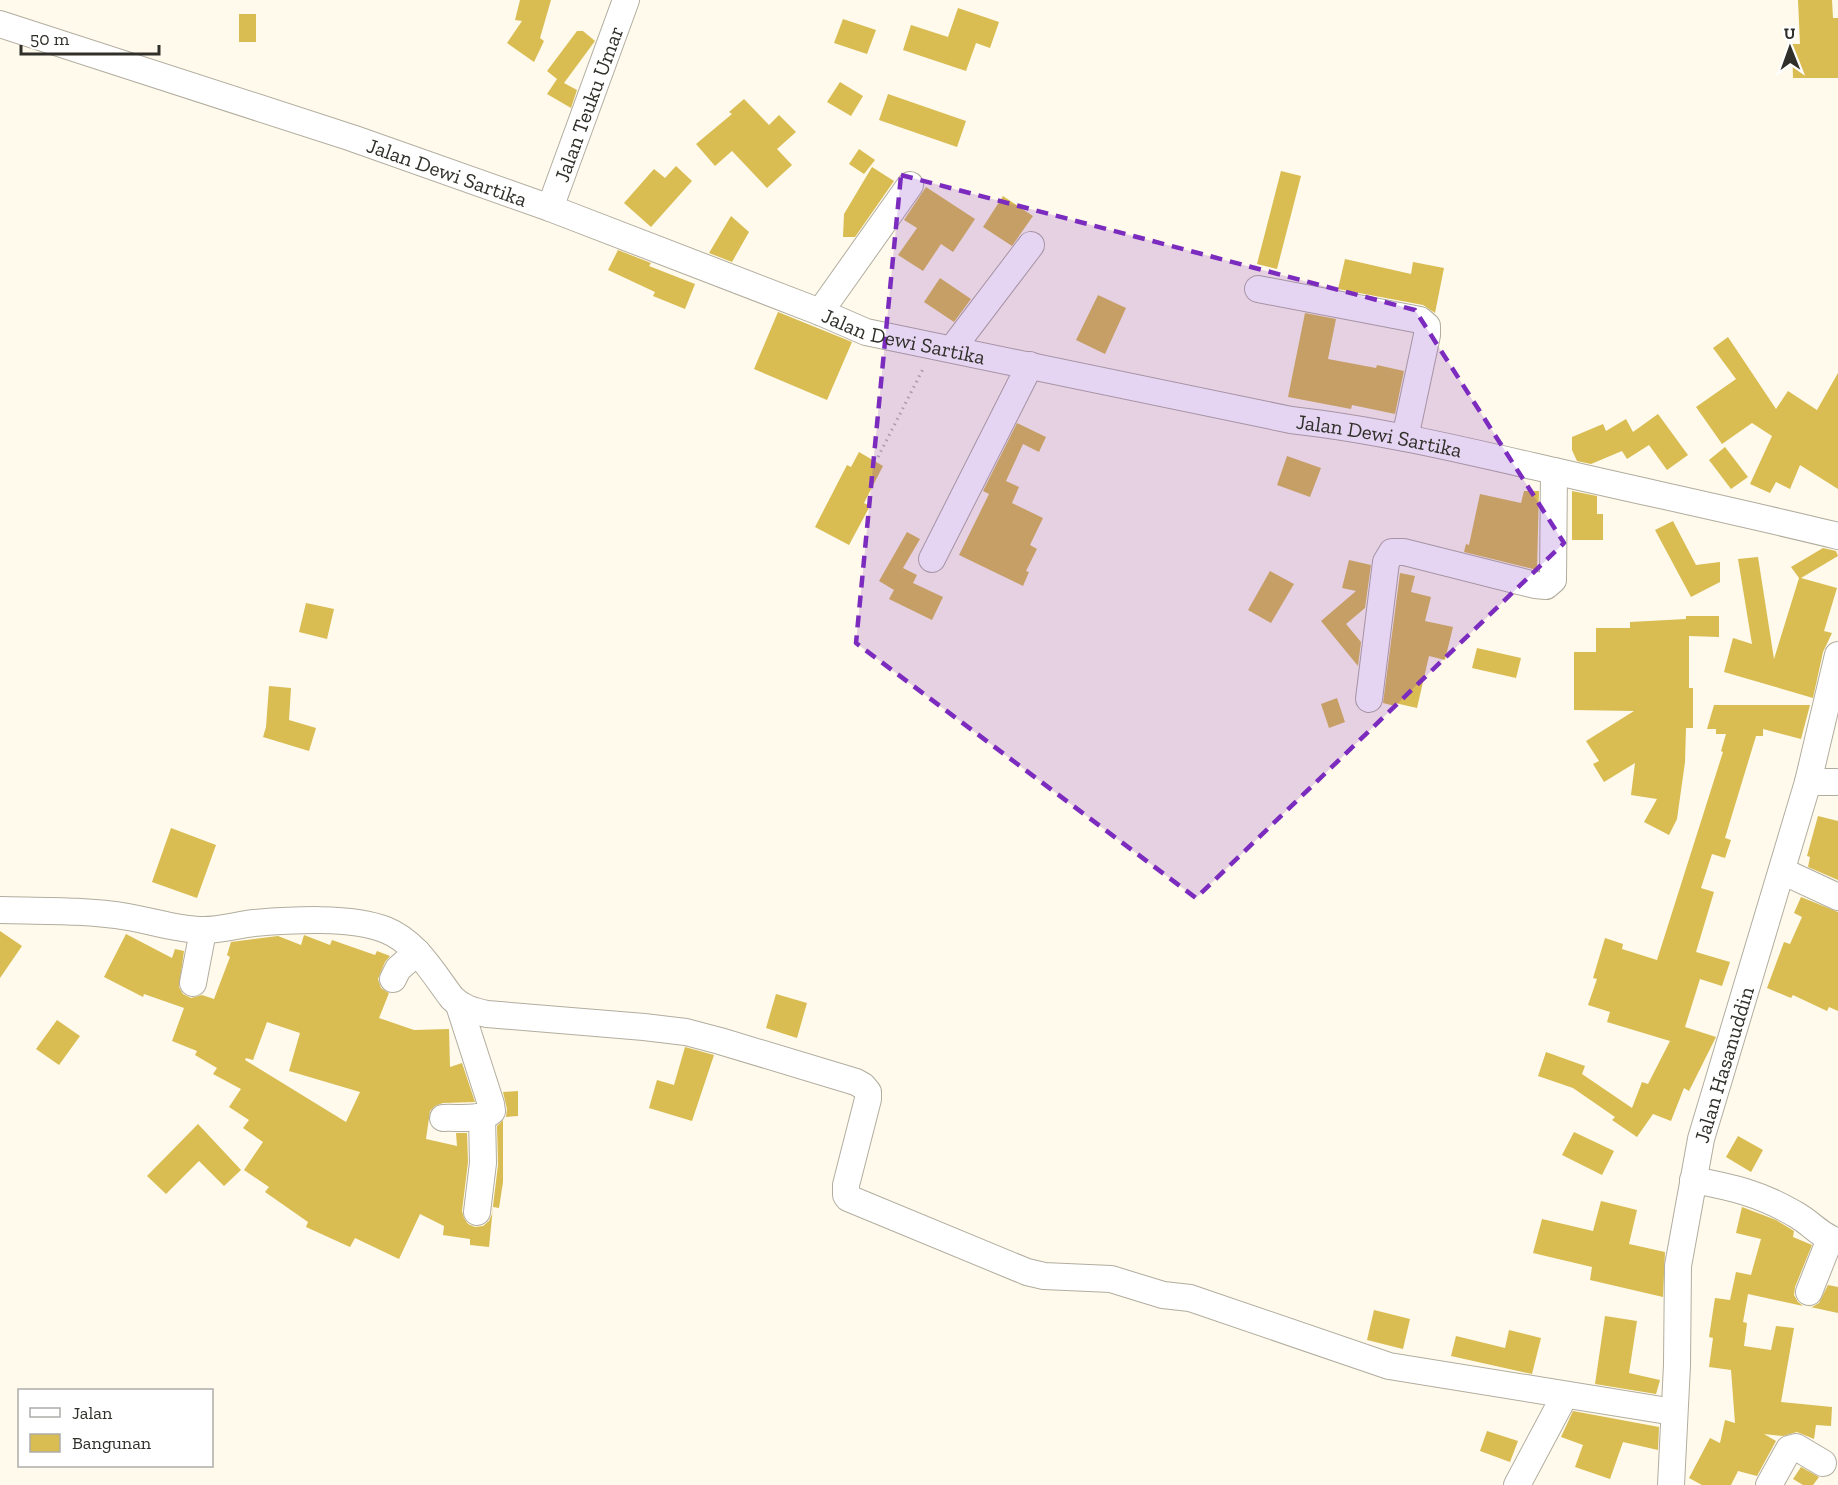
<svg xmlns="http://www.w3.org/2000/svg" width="1838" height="1485" font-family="'Zilla Slab',serif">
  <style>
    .building { fill: #d9bc52; fill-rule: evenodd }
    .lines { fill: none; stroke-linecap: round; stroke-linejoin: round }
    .minor-casing { stroke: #b1ad9f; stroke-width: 28 }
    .path { stroke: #b9b5a9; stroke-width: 3; stroke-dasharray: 1.5 4.5; stroke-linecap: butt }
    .minor { stroke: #fff; stroke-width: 26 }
    .marked { fill: #7b2cbf; fill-opacity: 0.2; stroke: #7b2cbf; stroke-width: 4.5; stroke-dasharray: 12 8; stroke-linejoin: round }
    .labels { text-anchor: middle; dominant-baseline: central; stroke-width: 6; stroke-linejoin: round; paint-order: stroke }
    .street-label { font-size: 21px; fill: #302f29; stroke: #fff }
  </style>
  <rect width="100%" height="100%" fill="#fffaeb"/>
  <path class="building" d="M520,0H551L540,38L544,41L534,62L507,43L522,21L515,20Z
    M1798,0H1832L1833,18H1838V78H1793L1792,44H1800Z
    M958,8L999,22L990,48L976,43L966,71L903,50L911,25L948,37Z
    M239,14H256V42H239Z
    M843,19L876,30L867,54L834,43Z
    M577,31H583L595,41L564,83L577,90L571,108L547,94L557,79L547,71Z
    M840,82L863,96L851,116L827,102Z
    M888,94L966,121L957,147L879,120Z
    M744,99L769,125L779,115L796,132L777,149L792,165L767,188L732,151L715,166L696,144L732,114L729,112Z
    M859,149L875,160L864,174L849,164Z
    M676,166L692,181L651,227L624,203L654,169L665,178Z
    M872,167L894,181L855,237H843L844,214Z
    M1281,171L1301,176L1277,269L1257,264Z
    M926,187L975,219L953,252L941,244L923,271L898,255L917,228L904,220Z
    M1003,196L1033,216L1012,246L983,227Z
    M731,216L749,232L732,262L709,253Z
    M618,250L651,263L649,266L695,284L685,309L653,296L655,292L608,270Z
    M1345,259L1411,274L1413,262L1444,268L1435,313L1423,305L1338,289Z
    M940,278L971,299L954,322L924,302Z
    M1098,295L1126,308L1105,354L1076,340Z
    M778,312L852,342L827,400L754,369Z
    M1305,313L1336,319L1328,359L1376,368L1377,365L1404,371L1395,414L1352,405L1351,409L1288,397Z
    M1728,337L1776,409L1788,391L1817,410L1838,373V489L1800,465L1790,489L1776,482L1770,493L1750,484L1772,436L1752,423L1722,444L1696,407L1736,379L1713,348Z
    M1658,414L1688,455L1667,470L1649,445L1627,459L1622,451L1591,464L1577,461L1572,450V437L1603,424L1606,431L1626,419L1633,432Z
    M1017,423L1046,437L1039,452L1023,444L1006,481L1019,487L1012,503L1043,518L1030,545L1037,549L1026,571L1029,572L1023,586L959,555L989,494L983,491Z
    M1725,447L1748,477L1731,489L1709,460Z
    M859,452L883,466L864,503L870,506L849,545L815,527L847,465L851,467Z
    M1287,456L1321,468L1310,497L1277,485Z
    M1524,491H1539L1537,570L1464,552L1466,544L1469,545L1480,494L1521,503Z
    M1572,491L1597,496V514H1603V540H1572Z
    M1673,521L1696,565L1720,562V582L1691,597L1655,530Z
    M907,532L920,539L903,568L917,575L913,583L943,597L932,620L889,599L894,590L879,581Z
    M1823,548L1836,551L1838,556L1801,578L1837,588L1824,631L1832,633L1823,652L1813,698L1724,672L1733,638L1752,644L1738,559L1758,557L1774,659L1799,578L1791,567Z
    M1349,560L1371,565L1365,608L1346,624L1361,642L1358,666L1321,621L1356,591L1342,588Z
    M1270,571L1294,584L1271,623L1248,610Z
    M1400,573L1415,576L1411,592L1431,597L1425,621L1453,627L1445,660L1429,656L1417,708L1395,703V706L1383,703Z
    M306,603L334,609L327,639L299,632Z
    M1686,616H1719V637L1689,636V688H1693V728H1686L1685,762L1677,819L1669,835L1644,822L1657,799L1631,795L1635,763L1604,782L1593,764L1599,761L1586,741L1634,711L1574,710V652H1596V628H1630V622L1686,619Z
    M1477,648L1521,658L1516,678L1472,668Z
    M269,686L291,688L289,720L316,728L309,751L263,737L266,727Z
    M1337,698L1345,722L1329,728L1321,704Z
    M1714,705H1810L1801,739L1763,729V736H1756L1725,838L1731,840L1725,858L1712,854L1701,888L1714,892L1696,952L1730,962L1722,986L1700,979L1685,1027L1716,1037L1689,1091L1684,1088L1671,1121L1653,1114L1637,1137L1612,1120L1615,1117L1573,1088L1538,1076L1546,1052L1585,1066L1582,1074L1632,1108L1642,1082L1648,1084L1670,1041L1607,1022L1610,1012L1588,1005L1597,979L1593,978L1605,938L1623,944L1622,949L1657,960L1723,752L1721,751L1726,734H1716V729H1707Z
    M1818,816L1838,821V880L1808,867L1810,857L1807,856Z
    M171,828L216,845L197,898L152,882Z
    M1801,897L1838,912V1011L1829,1007L1827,1011L1793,995L1791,998L1767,988L1784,942L1790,944L1802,917L1794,913Z
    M0,931L22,946L0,978Z
    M126,934L172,958L175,949L184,951L179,987L183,994L191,998L202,995L214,999L230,957L227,955L231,942L278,936L301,945L304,935L330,945L332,940L375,955L377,951L390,956L385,962L378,979L381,988L389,993L379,1018L414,1030L449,1029L450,1067L462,1063L475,1102L443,1103L435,1106L430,1111L426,1139L457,1146L456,1133H467L468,1162L462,1211L464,1218L468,1224L475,1227L483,1226L489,1221L492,1214L498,1165L497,1126L503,1120V1182L499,1208L493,1207L489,1247L470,1245V1239L443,1235L444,1226L420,1214L399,1259L355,1238L350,1247L306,1227L308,1222L265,1192L269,1187L244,1170L263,1142L243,1128L249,1120L229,1107L241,1089L213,1074L217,1068L195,1055L197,1051L172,1041L184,1008L144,994L143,997L104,977ZM267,1022L300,1033L289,1071L360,1092L346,1122L245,1060L246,1058L253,1060Z
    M776,994L807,1003L797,1038L766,1028Z
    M57,1020L80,1036L59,1065L36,1049Z
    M685,1047L714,1055L692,1121L649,1108L657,1080L674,1085Z
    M518,1091V1116L506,1117L507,1109L503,1092Z
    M198,1124L241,1170L224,1186L199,1161L166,1194L147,1176Z
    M1574,1132L1614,1151L1602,1175L1562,1155Z
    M1738,1136L1763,1150L1751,1172L1726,1157Z
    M1601,1201L1637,1210L1629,1244L1665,1252L1663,1297L1590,1280L1592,1267L1533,1253L1542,1219L1593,1231Z
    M1742,1207L1776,1220L1794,1231L1793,1237L1812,1245L1795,1287L1794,1295L1798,1302L1803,1306L1748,1294L1743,1322L1747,1323L1744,1346L1771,1350L1776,1326L1794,1328L1781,1402L1832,1407L1831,1426L1816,1425L1814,1439L1797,1432L1783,1436L1764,1434L1776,1441L1757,1476L1738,1471L1731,1485H1702L1689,1478L1710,1438L1720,1443L1725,1420L1735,1423L1731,1370L1709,1367L1713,1338L1709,1337L1715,1298L1730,1300L1736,1272L1751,1275L1761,1239L1736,1233Z
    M1828,1285L1838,1287V1313L1806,1306L1812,1307L1819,1303Z
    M1374,1310L1410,1319L1403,1349L1367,1340Z
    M1605,1316L1637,1321L1629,1373L1660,1380L1656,1394L1595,1384Z
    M1509,1330L1541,1338L1532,1374L1451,1356L1456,1336L1505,1348Z
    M1573,1411L1659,1427L1658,1450L1623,1442L1610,1479L1575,1467L1583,1445L1561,1437Z
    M1487,1431L1518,1441L1510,1462L1480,1451Z
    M1801,1467L1819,1477L1813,1485H1803L1793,1479Z"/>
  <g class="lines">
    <g class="minor-casing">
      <g id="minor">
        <path id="s1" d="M0,24L352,138L550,208L820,312L866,332L1291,420C1380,430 1467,451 1554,471C1649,493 1744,513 1838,536"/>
        <path id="s2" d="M550,208L626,0"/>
        <path d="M1258,289L1420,320L1427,326V335L1405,438"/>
        <path d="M820,312L910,185"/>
        <path d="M952,349L1031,245"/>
        <path d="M932,559L1030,365"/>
        <path d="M1369,699L1386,562L1392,552H1404L1535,585L1546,586L1553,580L1554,471"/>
        <path d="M1808,782H1838"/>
        <path d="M1782,871L1838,897"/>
        <path d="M0,910C42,911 86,910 128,917C152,921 175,929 200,930C218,931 236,925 254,923C291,920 351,916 386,930C416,942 433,973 452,998C462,1008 473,1011 487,1014L644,1027L686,1032L720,1041L856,1082L863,1086L868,1092V1099L846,1185V1195L848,1198L1027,1272L1044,1276L1111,1279L1163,1295L1190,1298L1389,1366L1674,1412"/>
        <path d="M393,979L398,969L417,952"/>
        <path d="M193,983L203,931"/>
        <path d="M443,1118C457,1117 482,1121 492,1111L491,1104L459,1005"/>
        <path d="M1693,1180C1732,1187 1761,1194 1795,1214C1813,1224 1817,1234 1838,1242"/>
        <path d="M477,1212L483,1163L482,1116"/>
        <path d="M1809,1292L1830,1239"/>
        <path d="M1517,1485L1565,1395"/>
        <path id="s3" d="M1671,1485L1677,1365L1678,1266L1701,1139L1808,782L1838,655"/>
        <path d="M1769,1485L1789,1449L1796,1447L1823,1463"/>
      </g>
    </g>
    <path class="path" d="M878,457L924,367"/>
    <use href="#minor" class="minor"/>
  </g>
  <path class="marked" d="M901,175L1415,310L1564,543L1196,898L856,643Z"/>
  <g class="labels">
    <g class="street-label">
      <text stroke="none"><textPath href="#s2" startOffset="111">Jalan Teuku Umar</textPath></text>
      <text stroke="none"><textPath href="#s1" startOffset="471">Jalan Dewi Sartika</textPath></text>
      <text stroke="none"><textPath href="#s1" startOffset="957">Jalan Dewi Sartika</textPath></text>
      <text stroke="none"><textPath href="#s1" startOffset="1443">Jalan Dewi Sartika</textPath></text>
      <text stroke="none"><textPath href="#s3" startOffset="426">Jalan Hasanuddin</textPath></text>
    </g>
  </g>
  <rect x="18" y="1389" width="195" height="78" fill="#ffffff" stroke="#acaca9" stroke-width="1.5"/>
  <rect x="30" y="1408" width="30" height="9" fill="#ffffff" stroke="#acaca9" stroke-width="1.5"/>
  <text x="72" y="1419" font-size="18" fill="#302f29">Jalan</text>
  <rect x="30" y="1434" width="30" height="18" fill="#d9bc52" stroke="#acaca9" stroke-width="1.5"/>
  <text x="72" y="1449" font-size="18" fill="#302f29">Bangunan</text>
  <g transform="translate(1790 48) rotate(359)" stroke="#ffffff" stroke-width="4.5" paint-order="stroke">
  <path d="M0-4.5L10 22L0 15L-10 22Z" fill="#302f29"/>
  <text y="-9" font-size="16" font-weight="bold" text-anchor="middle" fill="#302f29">U</text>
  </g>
  <path d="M21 45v9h138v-9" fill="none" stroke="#302f29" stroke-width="3"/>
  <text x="30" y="45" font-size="18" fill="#302f29" stroke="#ffffff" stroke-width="4.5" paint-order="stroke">50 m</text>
</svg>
